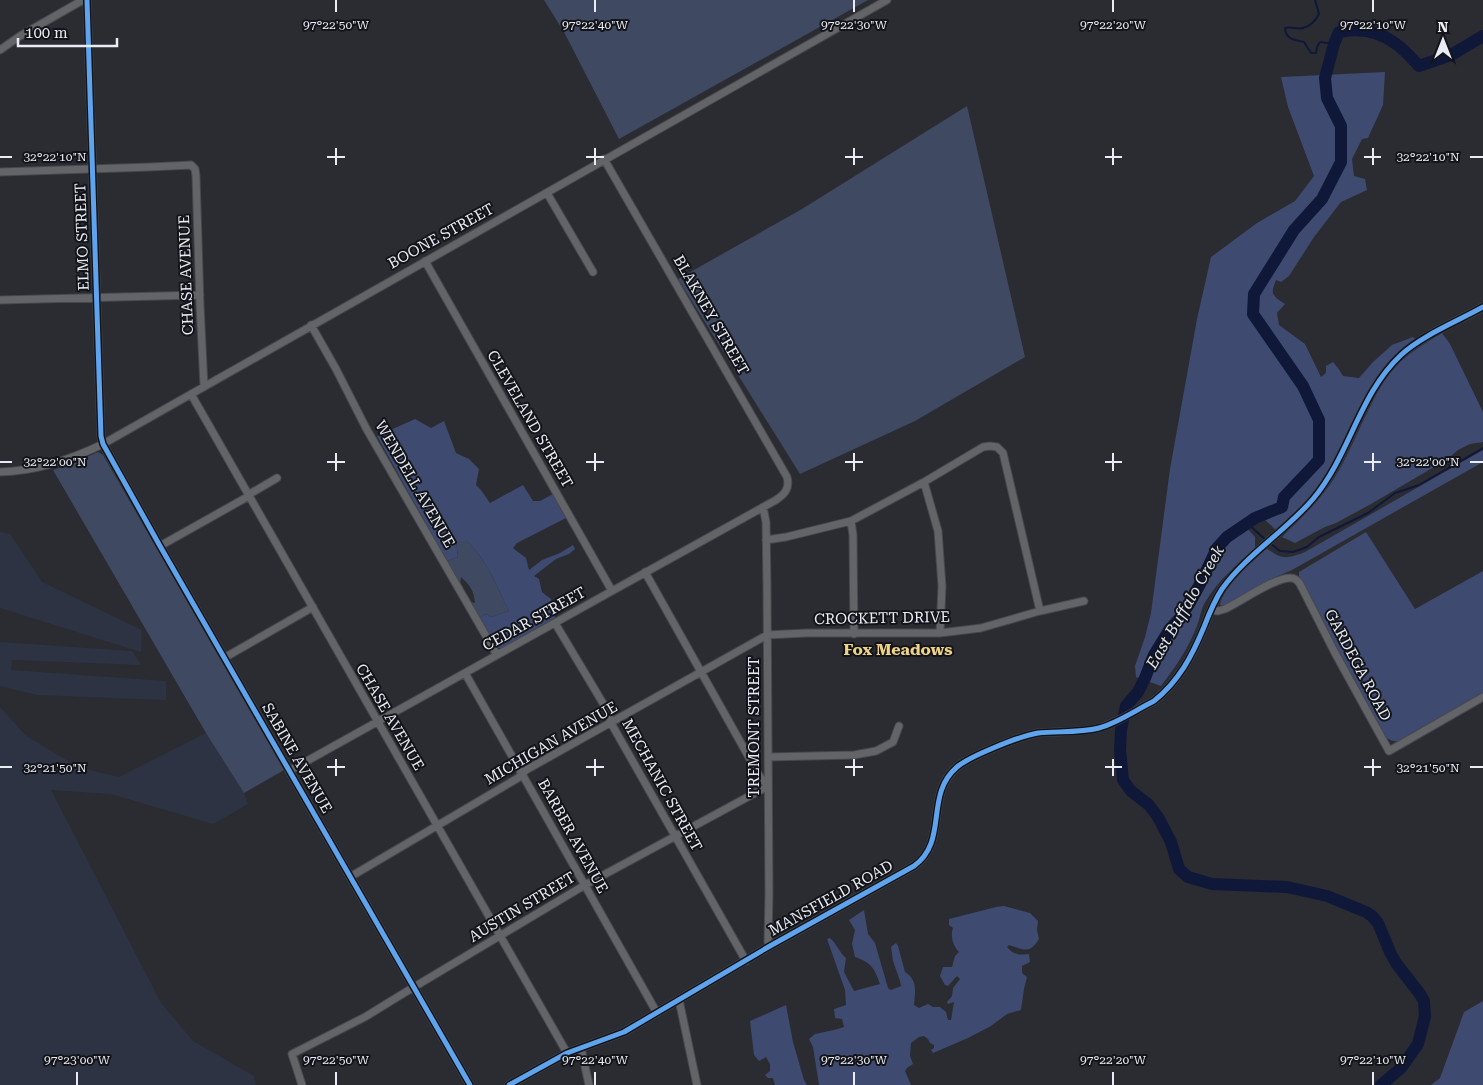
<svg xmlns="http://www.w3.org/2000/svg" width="1483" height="1085" font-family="'Roboto Serif',serif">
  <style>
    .built { fill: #2d3342 }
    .green { fill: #404962 }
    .forest { fill: #3e4a6f }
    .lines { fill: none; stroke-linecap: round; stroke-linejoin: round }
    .stream { stroke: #10183a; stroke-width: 2 }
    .river { stroke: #10183a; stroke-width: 12 }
    .minor-casing { stroke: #47484e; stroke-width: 9 }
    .minor { stroke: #636468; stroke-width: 7 }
    .cycleway-casing { stroke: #121419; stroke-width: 8 }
    .cycleway { stroke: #60a3ed; stroke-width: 5 }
    .ticks { fill: none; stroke: #e9ecf4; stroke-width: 2 }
    .labels { text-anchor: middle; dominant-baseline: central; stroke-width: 4; stroke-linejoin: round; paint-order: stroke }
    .street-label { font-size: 15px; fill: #e9ecf4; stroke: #121419 }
    .water-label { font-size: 16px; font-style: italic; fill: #dee4f2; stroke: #121419 }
    .neighbourhood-label { font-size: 16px; font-weight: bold; fill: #efd387; stroke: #121419 }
    .ticks-label { font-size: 12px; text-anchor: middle; fill: #e9ecf4; stroke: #121419; stroke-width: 4; stroke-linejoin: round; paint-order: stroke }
  </style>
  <rect width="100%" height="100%" fill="#2a2c32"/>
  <path class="built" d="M0,532L10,534L42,582L142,630L141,652L0,608Z
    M0,642L132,651L141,665L12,660L11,670L166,681V700L37,695L0,686Z
    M0,707L25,735L78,767L119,777L206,733L244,793L248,804L213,824L111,794L51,790L161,1003L193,1041L254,1076L256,1085H0Z"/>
  <path class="green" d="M544,0H868L619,139L564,32Z
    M967,106L1025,357L915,421L800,474L678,279L802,209Z
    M98,452L103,455L284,770L244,793L206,733L53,470L73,463Z
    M456,541H467C487,560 497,587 509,611L491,617L486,614L479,618L470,602L475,603C474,591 470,585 461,577L460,585L447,561L458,557Z"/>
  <path class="forest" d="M1385,72L1383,105L1368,138L1362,139L1352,159L1354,176L1365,179L1367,190L1341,202L1314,237L1289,276L1281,282L1276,280C1270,295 1272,295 1285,304L1277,313L1279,325L1305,344L1321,377L1326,373V366L1333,362L1338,368L1343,376L1359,378L1373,362L1392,345L1413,337L1416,340L1401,350L1379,374L1334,462L1323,480L1311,496L1277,531L1264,519L1247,528L1255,537V550C1235,566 1218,580 1204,604C1201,610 1200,618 1197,626C1189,647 1175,668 1161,686L1136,677L1135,666L1145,637L1151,613L1170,469L1197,319L1211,257L1257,223L1295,201L1314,176L1288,107L1281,77Z
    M1442,333L1450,344L1483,412V442L1470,444L1458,450L1446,460L1371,504L1336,523L1325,527L1295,543L1282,537C1301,518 1320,501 1335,477C1346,459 1355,438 1364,419C1373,402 1380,384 1393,369C1407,354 1424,344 1442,333Z
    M415,419L431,428L444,421L456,453L469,459L479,469L476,485L481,490L490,503L523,485L533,501H540L553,494L566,518L517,543L513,548L526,558L529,570L542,560L560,553L573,545L575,549L569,554L556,559L534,576L539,579L542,592L551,599L555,618L502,649L496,647L479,618L486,614L491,617L509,611C497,587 487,560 467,541H456L458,557L447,561L377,436Z
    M1483,450V462L1292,570L1278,576L1226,605H1220C1223,587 1253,561 1266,548C1283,560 1286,559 1305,552Z
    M1366,532L1415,609L1483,571V694L1404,741C1394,742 1389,741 1382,734L1299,576V572Z
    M1004,906L1030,913L1038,921L1037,930L1039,939C1029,955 1024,949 1009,945L1007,947C1013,955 1020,955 1029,954L1030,962L1022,966V973L1027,977L1024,989L1021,1010L1007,1014L991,1026L968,1038L933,1053L931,1050L934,1048V1045L930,1043L928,1039L924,1036L919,1037L911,1043L910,1056L913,1064L907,1068L905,1071L911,1085H819L813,1047L809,1039L815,1034L834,1030L844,1027L842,1019L835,1018L834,1009L846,1005L845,990L827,939L830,938C837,944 839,952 846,958L844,972L854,991L880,984C874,968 872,963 855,957L852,944L855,930L849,920L864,910L868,934L875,943L888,988L891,990L901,986L900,981L893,961L891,947L896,943L898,946L905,972C918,980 915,991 914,1005L919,1008L928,1004L933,1007H940L946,1012L948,1020H951L954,1002L948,1004L947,1002L952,996L953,988L960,979L957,976L948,986L945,985L940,976L943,967H952L955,956L959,952C953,946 950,936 953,928L949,925V919L996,907Z
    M1483,1001V1085H1431L1440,1078L1464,1012Z
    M786,1005L793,1042L804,1080L807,1085H775L773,1078H768L765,1075L770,1071V1064L766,1057L759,1061L754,1055L750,1021Z"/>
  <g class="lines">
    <path class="stream" d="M1315,0L1319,14C1316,20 1311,26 1303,28C1297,30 1292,26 1285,28C1285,39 1295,40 1304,42L1311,53H1316L1317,47L1320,42L1334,44
      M1247,523L1267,541
      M1271,544L1280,551L1293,552L1307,547L1319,537L1368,513L1395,493L1419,485L1483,448"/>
    <path class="river" d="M1381,1085L1401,1068L1418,1044L1425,1016L1424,1001L1420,994L1396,963L1390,952L1378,923L1372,916L1366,912L1327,896L1287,887L1212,884L1188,877L1179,869L1171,842L1158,817L1149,805L1131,791L1123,780L1120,750L1121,730L1126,706L1138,692L1145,678L1154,655L1170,629L1180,618L1189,604L1200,584L1217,548L1227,537L1255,518L1282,507L1284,497L1319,460V420L1303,386L1253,314L1254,294L1294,230L1322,199L1341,162V126L1327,98L1325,78L1334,44L1339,32C1359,28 1379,31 1396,44C1405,50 1412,59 1419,66L1451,55L1483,36"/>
    <g class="minor-casing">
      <path id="minor" d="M87,0L101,436L103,444L160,546L470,1085
        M0,50L20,36L83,0
        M0,172L150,167L191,165L195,169L196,176L200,305L204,386
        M547,193L593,272
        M425,261L612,591
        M0,300L200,295
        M311,325L336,369L366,428L497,655
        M191,394L567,1053
        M0,472C37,471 70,460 103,444L887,0
        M924,482L938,531L942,586L940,633
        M248,495L277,478
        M763,507L766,522L767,586L769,893L768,942L770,946
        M851,521L853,535L854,634
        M766,540L786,537L851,521L924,482L983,447L990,446L997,447L1003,453L1040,611
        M160,546L249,496
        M1211,610L1218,611L1225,609C1240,602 1277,576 1291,578C1295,578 1298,581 1300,584L1335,653L1389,751L1483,697
        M555,623L607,710L611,723L746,961
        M224,658L313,607
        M465,673L657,1013
        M768,757L854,755L876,751L893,742L899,726
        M289,771L612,591L776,500C785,494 790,488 787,477L604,159
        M350,877L518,778L526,770L767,635L807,633H940L981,628L1040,611L1084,601
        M679,1000L697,1085
        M581,1048L589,1085
        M302,1085L292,1054L365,1017L404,993L585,885L768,786L760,777L645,572
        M509,1085L567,1053L624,1032L770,946L914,866C949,841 924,795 957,767C970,756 1020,736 1038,733C1058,731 1079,733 1099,728C1118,723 1136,710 1154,701C1179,681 1192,656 1204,627C1209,614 1214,601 1222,589C1246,555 1286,531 1313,499C1350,455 1359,394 1401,355C1421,336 1458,321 1483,307"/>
    </g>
    <use href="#minor" class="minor"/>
    <g class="cycleway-casing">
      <path id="cycleway" d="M87,0L101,436L103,444L160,546L470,1085
        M509,1085L567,1053L624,1032L770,946L914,866C949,841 924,795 957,767C970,756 1020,736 1038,733C1058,731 1079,733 1099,728C1118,723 1136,710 1154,701C1179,681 1192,656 1204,627C1209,614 1214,601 1222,589C1246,555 1286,531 1313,499C1350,455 1359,394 1401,355C1421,336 1458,321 1483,307"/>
    </g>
    <use href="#cycleway" class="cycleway"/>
  </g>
  <path class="ticks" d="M336,0V12M595,0V12M854,0V12M1113,0V12M1373,0V12M336,148V165M595,148V165M854,148V165M1113,148V165M1373,148V165M0,157H12M327,157H345M586,157H604M845,157H863M1105,157H1122M1364,157H1381M1470,157H1483M336,453V471M595,453V471M854,453V471M1113,453V471M1373,453V471M0,462H12M327,462H345M586,462H604M845,462H863M1105,462H1122M1364,462H1381M1470,462H1483M336,759V776M595,759V776M854,759V776M1113,759V776M1373,759V776M0,767H12M327,767H345M586,767H604M845,767H863M1105,767H1122M1364,767H1381M1470,767H1483M77,1072V1085M336,1072V1085M595,1072V1085M854,1072V1085M1113,1072V1085M1373,1072V1085"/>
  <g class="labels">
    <g class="street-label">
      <text transform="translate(441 236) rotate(-29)">BOONE STREET</text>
      <text transform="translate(82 237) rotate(-92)">ELMO STREET</text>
      <text transform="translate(186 275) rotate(-92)">CHASE AVENUE</text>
      <text transform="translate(711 315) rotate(60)">BLAKNEY STREET</text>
      <text transform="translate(530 419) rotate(60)">CLEVELAND STREET</text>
      <text transform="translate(415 484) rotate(60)">WENDELL AVENUE</text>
      <text transform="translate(882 618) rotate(-1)">CROCKETT DRIVE</text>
      <text transform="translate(534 619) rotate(-29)">CEDAR STREET</text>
      <text transform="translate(1358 665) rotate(62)">GARDEGA ROAD</text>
      <text transform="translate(390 717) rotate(60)">CHASE AVENUE</text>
      <text transform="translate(754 727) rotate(-90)">TREMONT STREET</text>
      <text transform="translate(551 743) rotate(-30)">MICHIGAN AVENUE</text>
      <text transform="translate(297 758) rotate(60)">SABINE AVENUE</text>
      <text transform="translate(662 785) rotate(61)">MECHANIC STREET</text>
      <text transform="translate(573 836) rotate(61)">BARBER AVENUE</text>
      <text transform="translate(831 898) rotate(-29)">MANSFIELD ROAD</text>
      <text transform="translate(522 907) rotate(-31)">AUSTIN STREET</text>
    </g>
    <g class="water-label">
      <text transform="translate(1185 607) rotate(-60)">East Buffalo Creek</text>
    </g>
    <g class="neighbourhood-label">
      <text x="898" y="649">Fox Meadows</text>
    </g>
  </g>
  <g class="ticks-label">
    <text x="336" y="29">97°22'50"W</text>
    <text x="595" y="29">97°22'40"W</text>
    <text x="854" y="29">97°22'30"W</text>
    <text x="1113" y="29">97°22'20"W</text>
    <text x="1373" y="29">97°22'10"W</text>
    <text x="55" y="161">32°22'10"N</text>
    <text x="1428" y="161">32°22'10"N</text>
    <text x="55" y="466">32°22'00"N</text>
    <text x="1428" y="466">32°22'00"N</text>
    <text x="55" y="772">32°21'50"N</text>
    <text x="1428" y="772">32°21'50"N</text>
    <text x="77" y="1064">97°23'00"W</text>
    <text x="336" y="1064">97°22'50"W</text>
    <text x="595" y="1064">97°22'40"W</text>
    <text x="854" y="1064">97°22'30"W</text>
    <text x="1113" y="1064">97°22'20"W</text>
    <text x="1373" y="1064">97°22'10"W</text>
  </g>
  <g transform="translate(1443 40)" stroke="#121419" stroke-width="4" paint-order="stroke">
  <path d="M0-4L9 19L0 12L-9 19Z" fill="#e9ecf4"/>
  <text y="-8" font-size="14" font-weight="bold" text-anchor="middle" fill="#e9ecf4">N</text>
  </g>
  <path d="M18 38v8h99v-8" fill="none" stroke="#e9ecf4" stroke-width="2.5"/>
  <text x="25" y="38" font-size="15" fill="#e9ecf4" stroke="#121419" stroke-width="4" paint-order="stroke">100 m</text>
</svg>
